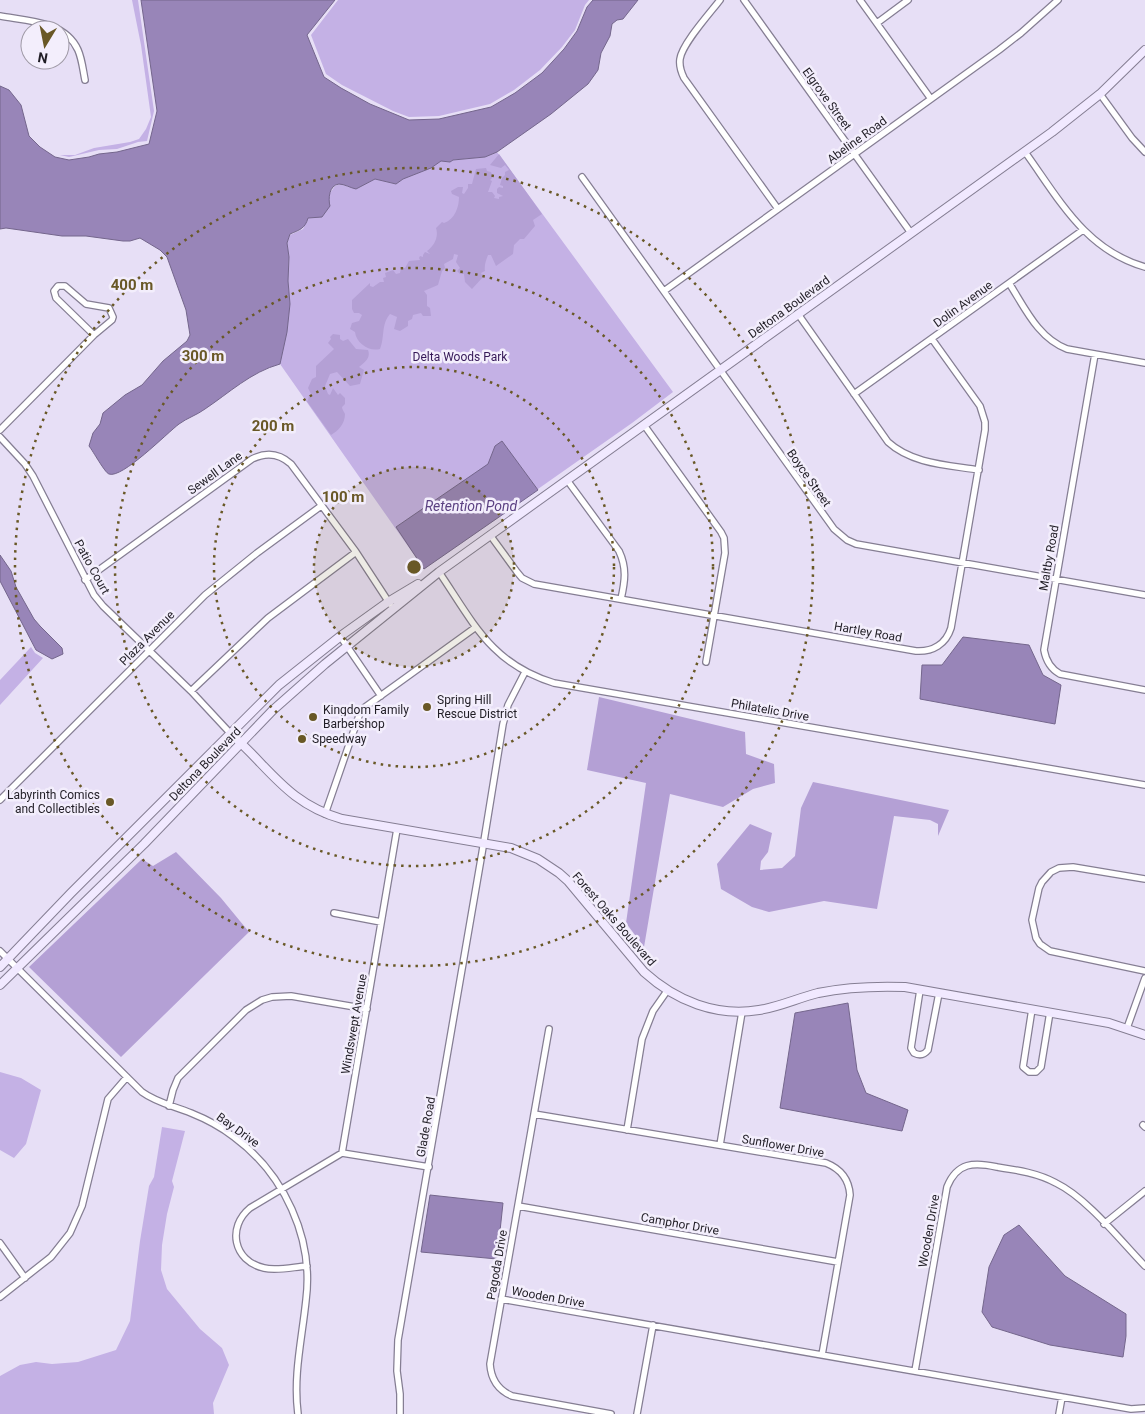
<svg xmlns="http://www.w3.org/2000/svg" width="1145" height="1414" font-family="Roboto,sans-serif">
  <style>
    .green { fill: #c4b1e5 }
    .forest { fill: #b4a0d5 }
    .water { fill: #9885b8; stroke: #74668c }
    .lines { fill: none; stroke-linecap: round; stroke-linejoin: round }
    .street-casing { stroke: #857e93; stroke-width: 8 }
    .secondary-casing { stroke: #857e93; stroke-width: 10 }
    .street { stroke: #fff; stroke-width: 5.5 }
    .secondary { stroke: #f1e9ff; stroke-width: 8 }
    .ring { fill: none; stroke: #695826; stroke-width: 2.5; stroke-dasharray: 2.5 5 }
    .poi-dot { fill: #695826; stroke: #f3eefc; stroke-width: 2 }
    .labels { text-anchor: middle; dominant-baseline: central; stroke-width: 5; stroke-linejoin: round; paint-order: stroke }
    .street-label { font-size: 12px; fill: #201d25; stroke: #f3eefc }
    .park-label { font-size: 12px; fill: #351857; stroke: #f3eefc }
    .poi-label { font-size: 12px; fill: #201d25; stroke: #f3eefc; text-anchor: start }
    .water-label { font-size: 14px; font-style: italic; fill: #5b4082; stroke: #f3eefc }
    .centre { fill: #695826; stroke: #f3eefc; stroke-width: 2.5 }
    .ring-label { font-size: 15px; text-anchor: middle; font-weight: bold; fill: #695826; stroke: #f3eefc; stroke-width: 5; stroke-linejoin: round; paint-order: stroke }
  </style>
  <rect width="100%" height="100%" fill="#e7dff6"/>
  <path class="green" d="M132,0H138L154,111L147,141L138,142L117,149L99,150L69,157L60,155H75L94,148L130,142L139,139L146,129L151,117L141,45Z
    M338,0H589L585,5L575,30L562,47L540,70L514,90L490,104L439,116L409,117L393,111L342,85L326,74L311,35Z
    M497,152L673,392L632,423L424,569L280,364L290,304L288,281L289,257L287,243L290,235L303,229L308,218L328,200L330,193L335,186L340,184L356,189L375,179L396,184L403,179L431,168L441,161L450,162L453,160L485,157Z
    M31,647L35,653L43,658L0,705V680Z
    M0,1072L21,1078L41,1090L26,1144L14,1158L0,1150Z
    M162,1127L185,1131L172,1181L174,1187L167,1214L162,1245L161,1270L167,1289L200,1329L222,1348L229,1365L213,1403L214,1414H0V1376L20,1365L36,1362L52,1364L78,1362L116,1350L130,1321L140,1241L149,1186L154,1177Z"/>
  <path class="forest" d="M499,154L542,214L533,220L535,226L524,239H520L514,245L513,254L496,266L491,255H488C486,260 484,266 485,271L481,273L483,277L472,289L465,282L464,274H460L457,271L460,268L456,262L458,255L454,254L453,259L444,264L445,268L442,271L438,285L424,291L427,295V306L430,308L431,316H423L421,313L413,315L412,319L408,321V326L400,331L394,329L397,317L390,314C381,324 385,337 380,349C369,352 356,343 355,332L350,329L352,323L359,321L362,315L359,313H354L352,309V300L370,283V286L373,287L380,282H384L383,278L386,277L385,273L393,270L396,274L400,273L401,268H405L409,261L420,260L419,258L420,256L423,257V255L425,252L430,254L427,251C434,246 439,237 436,228L442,222L444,223C455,219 459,207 459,197L452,194L451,191L458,187H463L462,193L464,194L468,188V184H472L476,169L486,168L487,171L491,172L493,177L490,180L492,181L488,192H492L495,196L494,198L499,199V197L503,196L497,193V189L499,187L503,188V186L500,185L502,178L505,175V172L509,170L505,165L501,168L490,165Z
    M333,334L340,335V339L343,341L348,339L356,349L368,350C371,358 365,362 359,367L364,370L360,384L350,386L337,372L330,374L325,386L328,394L330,395L333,388L338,395L340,393L345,398V404L342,407C342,409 344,412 345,414C345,424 338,431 331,435L306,400L308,401L309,395L311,394L308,388L312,379L316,377V366L334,349L328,343L331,339L330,337Z
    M599,697L745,732L746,754L774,764L775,783L753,789L723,807L670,794L644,947L626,923L646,783L587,770Z
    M813,782L949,810L938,836V824L930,820L894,816L877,909L824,901L769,912L752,907L721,889L717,864L750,824L772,833L768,852L761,861L760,870L782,868L795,856L801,808Z
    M176,852L221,898L249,932L121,1057L29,967L142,859L153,866Z"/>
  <path class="water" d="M141,0H335L307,35L324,77L341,88L370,104L409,120L439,119L491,107L515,93L542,73L564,49L577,31L587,7L593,0H638L623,19L617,20L612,24L610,36L601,53L598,70L588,84L551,114L497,152L485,157L453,160L450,162L441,161L431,168L403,179L396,184L375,179L356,189C351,188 344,184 339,184C329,185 328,199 330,206L322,217L308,218C305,229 299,230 290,234L287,243L289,257L288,281L290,304L287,332L280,364C251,372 229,393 205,409C197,415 187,418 179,424C167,433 122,479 109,474C105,473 93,451 89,446L93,433L100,424L103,413L125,395L142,385L163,361L187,341L190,335L186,310L167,257L160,250L140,238L130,241H123L86,236H62L6,228L0,229V86L9,90L21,105L29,136L40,147L55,157L69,160L89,157L99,154L117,152L149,144L157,111Z
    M502,441L538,490L424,569L396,527L488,464L495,446Z
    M0,555L11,571L16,587L34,619L40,626L62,648L63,654L52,659L36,650L0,581Z
    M963,637L1029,645L1043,675L1061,685L1055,724L920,699L922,665H942Z
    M848,1003L857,1070L866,1093L908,1110L902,1131L780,1108L795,1013Z
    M430,1195L503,1203L497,1259L421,1252Z
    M1019,1225L1065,1276L1126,1314V1336L1123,1357L1050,1345L992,1327L982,1312L989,1267L1004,1235Z"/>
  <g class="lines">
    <g class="street-casing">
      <path id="street" d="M720,0C710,13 682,44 680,59C679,66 681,72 684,78L778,209
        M744,0L911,233
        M860,0L931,99
        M0,16C28,21 65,21 78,50C82,59 83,70 85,80
        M877,23L908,0
        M1100,94L1132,138L1145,152
        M1025,152C1059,199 1085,250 1145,267
        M582,177L834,529L847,540L856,544L1145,595
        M1009,283C1025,308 1038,338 1067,349L1145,363
        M664,291L999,50L1021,33L1058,0
        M798,314L888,442C912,464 948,465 979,470
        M1095,354L1044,650C1046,661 1051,669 1060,674L1145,690
        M854,394L1083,230
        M644,425L721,532L724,538L725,553L706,662
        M0,430L94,335L112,320L113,317L109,308L86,304L65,286H58L54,291L56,298L94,335
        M0,437L25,464L33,476L94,595L103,606L191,691L231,734
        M567,480L619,551C627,568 625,581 621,599
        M490,535L517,572L522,578L534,584L916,651C933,652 946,644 951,628L985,430V422L980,406L932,339
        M439,572C473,622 491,664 554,683L1145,785
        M85,580L252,459C266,452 279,453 291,464L356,552L390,604
        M340,636L381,696
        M191,691L268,618L356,552
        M0,800L205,595L257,553L321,506
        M325,814L361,710L476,627
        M1145,879L1073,867L1059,868L1051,872L1042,882L1039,888L1032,920L1036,938L1040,944L1050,951L1145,971
        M334,913L381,922
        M0,951L142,1092C157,1103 174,1106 191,1113C206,1119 221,1127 234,1137C284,1174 314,1238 306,1300C302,1339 293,1375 298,1414
        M920,990L911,1048L914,1053C920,1056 924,1055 928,1050L939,993
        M1032,1009L1023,1067L1029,1072H1036L1041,1067L1050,1012
        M1127,1028L1145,978
        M549,1029L490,1364C491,1380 498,1390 512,1396L611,1414
        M169,1106L173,1090L178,1078L246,1010L262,1000L272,997L291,996L367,1009
        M534,1114L826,1163C841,1169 849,1179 850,1195L822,1355
        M1143,1125L1145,1127
        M627,1130L642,1039L653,1011L667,991
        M720,1145L742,1012
        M342,1153L429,1167
        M518,1206L838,1262
        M1104,1224L1145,1191
        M0,1243L25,1278
        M307,1266C293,1267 277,1271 264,1268C233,1261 227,1227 250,1208L342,1153L397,829
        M0,1297L51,1257L70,1233L82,1206L108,1099L127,1077
        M501,1299L1131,1409L1145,1408
        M915,1371L947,1187C957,1162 974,1162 997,1167C1017,1170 1038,1173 1056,1183C1087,1198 1120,1240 1145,1266
        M400,1414V1394L397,1371L398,1340L482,853L503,724L508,705L525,672
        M637,1414L653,1325
        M1059,1414L1062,1397"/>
    </g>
    <g class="secondary-casing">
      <path id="secondary" d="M231,734C270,768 287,803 342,819L511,848L538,859L559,873L568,881L644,972C676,1001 716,1017 759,1010C779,1007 798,998 818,993C847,987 876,986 905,987L1109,1023L1145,1035
        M0,967L71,893L279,685L342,635L388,602L418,584
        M0,985L144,844L273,710L325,664L439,572L1052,132L1100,94L1145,50"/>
    </g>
    <use href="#street" class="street"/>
    <use href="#secondary" class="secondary"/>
  </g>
  <circle cx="414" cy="567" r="100" fill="#695826" fill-opacity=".12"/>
  <g class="ring">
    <circle cx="414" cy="567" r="100"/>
    <circle cx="414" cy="567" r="200"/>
    <circle cx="414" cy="567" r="299"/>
    <circle cx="414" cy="567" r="399"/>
  </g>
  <g class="poi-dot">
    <circle cx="427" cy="707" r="5"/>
    <circle cx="313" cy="717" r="5"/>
    <circle cx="302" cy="739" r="5"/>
    <circle cx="110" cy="802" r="5"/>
  </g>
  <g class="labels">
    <g class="street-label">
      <text transform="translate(827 99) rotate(54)">Elgrove Street</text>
      <text transform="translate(857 140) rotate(-36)">Abeline Road</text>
      <text transform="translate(963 304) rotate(-36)">Dolin Avenue</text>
      <text transform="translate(789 307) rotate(-36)">Deltona Boulevard</text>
      <text transform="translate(215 473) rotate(-36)">Sewell Lane</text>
      <text transform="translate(809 478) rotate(55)">Boyce Street</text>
      <text transform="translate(1049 558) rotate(-80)">Maltby Road</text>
      <text transform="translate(92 567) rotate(61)">Patio Court</text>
      <text transform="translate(868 632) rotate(10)">Hartley Road</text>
      <text transform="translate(147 638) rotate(-45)">Plaza Avenue</text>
      <text transform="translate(770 710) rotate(10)">Philatelic Drive</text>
      <text transform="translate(205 764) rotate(-46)">Deltona Boulevard</text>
      <text transform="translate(614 919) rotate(49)">Forest Oaks Boulevard</text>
      <text transform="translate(354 1024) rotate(-80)">Windswept Avenue</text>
      <text transform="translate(426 1127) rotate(-80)">Glade Road</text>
      <text transform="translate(238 1130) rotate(36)">Bay Drive</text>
      <text transform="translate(783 1146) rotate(10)">Sunflower Drive</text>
      <text transform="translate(680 1224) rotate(10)">Camphor Drive</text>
      <text transform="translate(929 1231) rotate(-80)">Wooden Drive</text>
      <text transform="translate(497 1265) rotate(-80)">Pagoda Drive</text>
      <text transform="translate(548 1297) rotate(10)">Wooden Drive</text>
    </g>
    <g class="park-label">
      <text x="460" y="357">Delta Woods Park</text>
    </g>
    <g class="poi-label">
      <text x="437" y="700">Spring Hill<tspan x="437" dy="14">Rescue District</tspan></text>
      <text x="323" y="710">Kingdom Family<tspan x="323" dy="14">Barbershop</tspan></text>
      <text x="312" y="739">Speedway</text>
      <text x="100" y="795" text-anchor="end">Labyrinth Comics<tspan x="100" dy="14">and Collectibles</tspan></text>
    </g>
    <g class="water-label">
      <text x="471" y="506">Retention Pond</text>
    </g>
  </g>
  <circle cx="414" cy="567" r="8" class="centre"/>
  <g class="ring-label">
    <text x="132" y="290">400 m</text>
    <text x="203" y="361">300 m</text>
    <text x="273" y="431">200 m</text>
    <text x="343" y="502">100 m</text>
  </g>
  <g transform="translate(45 45) rotate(190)"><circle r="24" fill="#f3eefc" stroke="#9f9aa6"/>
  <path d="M0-4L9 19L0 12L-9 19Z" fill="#695826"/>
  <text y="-8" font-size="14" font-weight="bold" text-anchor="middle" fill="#201d25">N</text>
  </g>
</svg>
